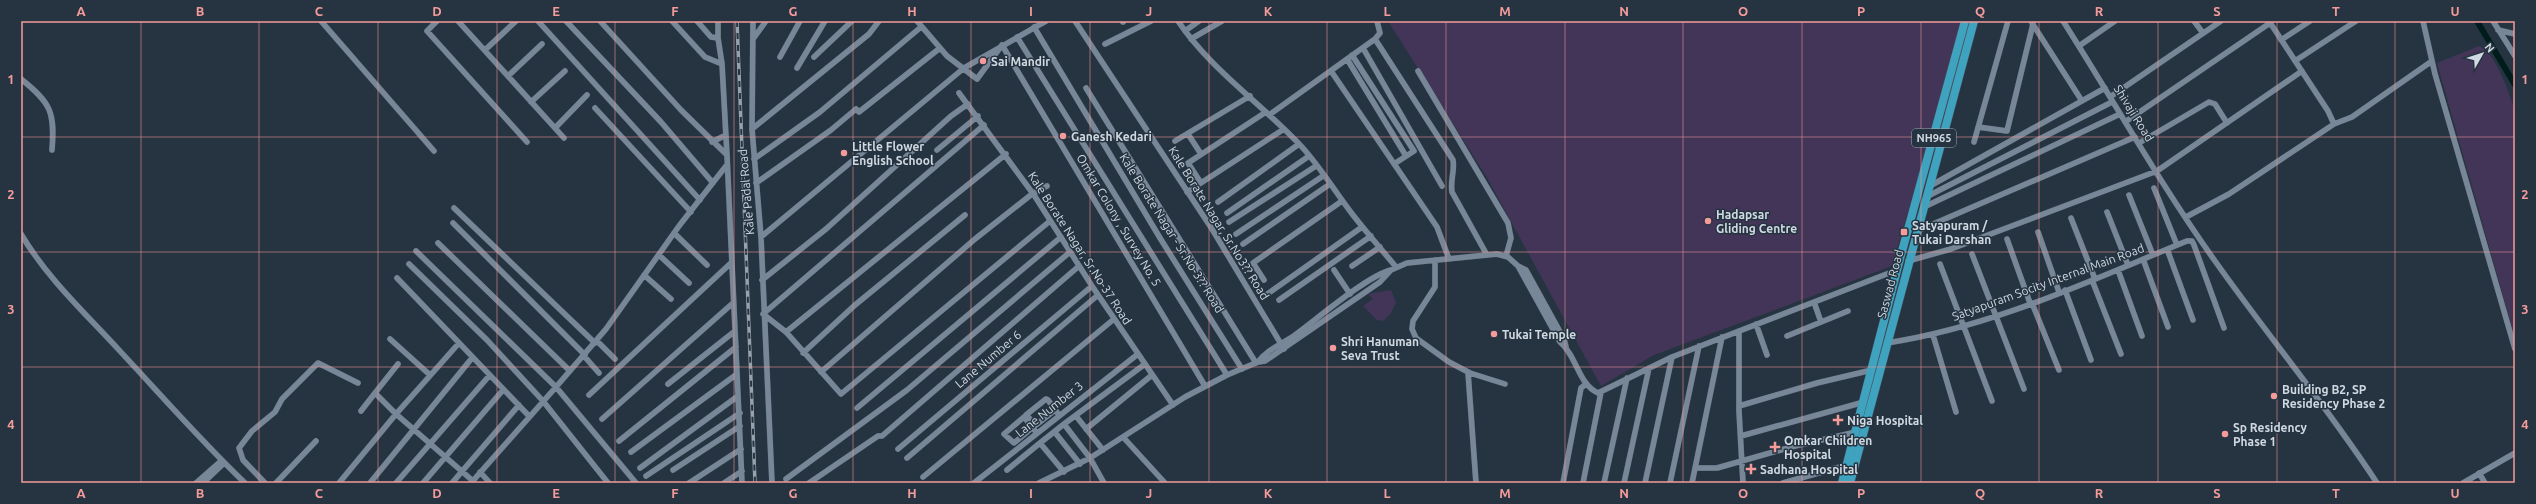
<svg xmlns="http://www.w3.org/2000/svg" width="2536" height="504" font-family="Ubuntu,sans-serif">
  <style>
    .green { fill: #423558 }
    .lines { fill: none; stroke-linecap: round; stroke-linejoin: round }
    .canal { stroke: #001c1c; stroke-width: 6 }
    .minor-casing { stroke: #44515c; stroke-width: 6 }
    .highway-casing { stroke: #44515c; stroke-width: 9 }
    .minor { stroke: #778797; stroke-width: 5.5 }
    .highway { stroke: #3fa3c0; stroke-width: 8 }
    .rail-casing { stroke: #97a2ac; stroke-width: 3.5 }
    .rail { stroke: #263442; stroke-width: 2; stroke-dasharray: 6; stroke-linecap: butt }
    .grid { fill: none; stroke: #f59b9a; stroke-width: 1; stroke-opacity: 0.55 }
    .poi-dot { fill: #f59b9a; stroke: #263442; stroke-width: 1.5 }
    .labels { text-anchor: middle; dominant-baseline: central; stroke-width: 3; stroke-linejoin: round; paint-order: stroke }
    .shield { fill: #263442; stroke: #9da8b1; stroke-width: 1 }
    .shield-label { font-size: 11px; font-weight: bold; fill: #d0d9e1 }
    .poi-label { font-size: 12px; font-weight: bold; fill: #d0d9e1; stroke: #263442; text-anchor: start }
    .street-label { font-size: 12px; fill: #d0d9e1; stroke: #263442 }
    .neatline { fill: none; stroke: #f59b9a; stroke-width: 1.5 }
    .grid-label { font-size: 13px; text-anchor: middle; font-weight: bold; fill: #f59b9a }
  </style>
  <rect width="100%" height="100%" fill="#263442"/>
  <path class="green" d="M1388,21H1961L1959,37L1892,266L1654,355L1601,386L1486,176Z
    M2479,46C2495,51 2510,95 2515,111V338L2437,63Z
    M1391,290L1396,302L1391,313L1383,321L1377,320L1363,306L1373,299L1368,294Z"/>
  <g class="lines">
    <path class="canal" d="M2477,21L2515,85"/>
    <g class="minor-casing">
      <path id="minor" d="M321,21L434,151
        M437,21L427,31L527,142
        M458,21L564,138
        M538,21L700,200
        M566,21L661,122L713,183
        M600,21L681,110L727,155
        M672,21L705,57L722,64
        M697,21L711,37L718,38V21
        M753,21L752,129L761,237L772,483
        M917,21L947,56L977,79L1002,45L1205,386
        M1075,21L1212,229L1284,349
        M1123,21V22
        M1178,21C1211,70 1262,104 1302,147C1321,168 1336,193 1353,215C1367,233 1382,250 1396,267
        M2063,21C2114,101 2160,184 2215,261C2268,336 2327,406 2377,483
        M2194,21L2203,33
        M2269,21L2328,111L2334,124L2352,117L2432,61
        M2423,21L2435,74L2515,349
        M2493,21L2515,56
        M2032,23L2082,101
        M1034,27L1160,238L1242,369
        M2498,30L2515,34
        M1185,31L1199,21
        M1017,37L1227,375
        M718,38L722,64L727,155L742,483
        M753,39L766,21
        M1191,39L1222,21
        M1375,39L1453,160C1455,171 1450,180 1452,192L1487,255
        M2281,40L2310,21
        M1105,44L1151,21
        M2079,46L2115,21
        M1363,48L1442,186
        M485,50L516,21
        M1352,55L1414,151L1394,164
        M780,57L800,21
        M814,57L852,21
        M1347,59L1406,156
        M2295,61L2356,21
        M797,68L825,21
        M1331,71L1437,227L1449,259
        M1418,71L1508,223L1511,238L1506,256
        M508,76L542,44
        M21,79C51,103 55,112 52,150
        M1086,88L1256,363
        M959,93L1034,195L1092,286L1173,405
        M2110,97L2221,21
        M531,102L565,71
        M595,108L691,212
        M1269,115L1375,39L1380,33L1377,21
        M2125,122L2270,23
        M984,125L763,314L786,332L841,394L1050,221
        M1978,127L2007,131L2033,24
        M555,128L587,95
        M752,129L869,34L879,21
        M1188,134L1201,154
        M1175,141L1250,96
        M712,142L726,135
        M1974,142L2008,21
        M2139,143L2209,102L2215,104L2227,123
        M937,150L978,116
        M754,159L820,112L921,27
        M756,183L831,130L856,109L859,112L940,48
        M1201,183L1188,163L1266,112
        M1930,186L2105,88
        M2154,188L2177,245
        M1187,192L1284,129
        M2129,195L2153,255
        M1926,197L2112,102
        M1218,202L1299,144
        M1924,207L2120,114
        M454,208L595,343
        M2107,212L2128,265
        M1227,213L1309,156
        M2186,217L2229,194L2334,124
        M2071,218L2095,279
        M1229,222L1316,166
        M453,223L585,355
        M1917,231L2135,137
        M2038,232L2059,292
        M674,233L707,265
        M21,234C47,278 85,313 119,350C161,395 201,441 245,483
        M1236,234L1323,176
        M761,237L964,68L1046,21
        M2007,239L2030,303
        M438,243L570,371
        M1243,244L1330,184
        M2167,249L2193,320
        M416,251L556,387L471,483
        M1972,254L2024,389
        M659,255L689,283
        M2143,259L2168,327
        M1435,260V287L1413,321L1412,329L1416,338L1449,362L1470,373L1505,384
        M1908,261L1951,249L2157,171L2302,71
        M409,264L487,340L543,401L608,483
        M1940,264L1992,401
        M1352,266L1380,247
        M1518,266L1526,270L1564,339L1566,347
        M1334,270L1350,294
        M2118,270L2142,336
        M644,275L671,299
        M397,278L529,416
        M762,280L826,229L951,116L968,104
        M1264,280L1253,263L1342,201
        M2092,280L2121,354
        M2065,290L2091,360
        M1266,295L1362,227
        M1279,300L1371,236
        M1814,302L1821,322
        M2032,303L2059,370
        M1756,324L1767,355
        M1739,331V411L1743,483
        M786,332L1006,154
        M1933,335L1956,412
        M1787,336L1848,311
        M390,339L430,375
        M597,341L615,359
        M459,343L396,414L473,481
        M1887,343C1992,327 2089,281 2187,241H2192L2194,245L2224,328
        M803,353L855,305L965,215
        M584,356L599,373
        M1258,362C1267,349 1283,344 1295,335C1317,319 1367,276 1391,270
        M821,372L975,239L1032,194L1047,186
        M1468,372L1476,483
        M668,384L735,331
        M589,395L731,263
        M1739,406L1817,383L1872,370
        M857,408L1061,237
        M1055,410L1036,425L1026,415L1046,399L1048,400L1059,415
        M361,411L375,393
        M1076,416L1103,450
        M602,419L733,303
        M1064,424L1145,364
        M1032,428L1014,443L1004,434L1024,417L1036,432
        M1086,429L1152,375
        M1057,435L1080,464
        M1741,436L1864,402
        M1123,437L1165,483
        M619,441L736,347
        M898,449L1092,286
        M631,452L737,374
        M907,458L1098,295
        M640,468L738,396
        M1695,468H1717L1795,446L1856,432
        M673,470L740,426
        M1007,470L1040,443
        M480,472L490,483
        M1064,472L1040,443L1064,424L1090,458L1104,483
        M2479,473L2485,483
        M646,476L740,413
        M923,477L1114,319
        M786,479L907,390L1070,252
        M196,483L221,461
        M203,483L224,463
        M265,483L243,460L239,448L252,431L275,412L282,399L318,363L358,383
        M276,483L316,441
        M339,483L396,414L375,393L398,364
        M370,483L472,358
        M396,483L489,376
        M423,483L503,390
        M452,483L519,405
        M636,483L556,387L606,329L679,226L726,166
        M689,483L741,449
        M724,483L742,471
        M809,483L878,436H882L1079,266
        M974,483L1138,354
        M1039,483L1090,458L1185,397L1227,375L1258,362L1265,361L1380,282L1391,270L1407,263L1497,254L1508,257L1518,266L1560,342C1577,356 1578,384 1598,393L1672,357L1897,270
        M1563,483L1581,388L1586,384
        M1583,483L1601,392
        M1604,483L1627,378
        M1624,483L1649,368
        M1645,483L1672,357
        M1670,483L1699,346
        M1692,483L1722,337
        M1783,483L1847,465
        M2463,483L2515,453"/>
    </g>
    <g class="highway-casing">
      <path id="highway" d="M1842,483L1901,255L1965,21
        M1850,483L1974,21"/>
    </g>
    <use href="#minor" class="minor"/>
    <use href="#highway" class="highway"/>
    <g class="rail-casing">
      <path id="rail" d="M737,21L755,483"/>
    </g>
    <use href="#rail" class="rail"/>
  </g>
  <path class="grid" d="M141,21V483M259,21V483M378,21V483M497,21V483M615,21V483M734,21V483M853,21V483M971,21V483M1090,21V483M1209,21V483M1327,21V483M1446,21V483M1565,21V483M1683,21V483M1802,21V483M1921,21V483M2039,21V483M2158,21V483M2277,21V483M2395,21V483M21,137H2515M21,252H2515M21,367H2515"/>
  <g class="poi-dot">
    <circle cx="983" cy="61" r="4"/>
    <circle cx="1063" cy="136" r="4"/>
    <circle cx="844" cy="153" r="4"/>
    <circle cx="1708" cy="221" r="4"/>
    <rect x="1900" y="228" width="8" height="8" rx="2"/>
    <circle cx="1494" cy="334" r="4"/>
    <circle cx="1333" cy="348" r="4"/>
    <circle cx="2274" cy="396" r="4"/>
    <path d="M1836 414h4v4h4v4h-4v4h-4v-4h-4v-4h4z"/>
    <circle cx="2225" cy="434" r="4"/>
    <path d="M1773 441h4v4h4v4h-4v4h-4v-4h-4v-4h4z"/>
    <path d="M1749 463h4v4h4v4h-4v4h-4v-4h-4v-4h4z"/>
  </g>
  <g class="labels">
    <rect class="shield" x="1912" y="129" width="44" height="18" rx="3"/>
    <g class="shield-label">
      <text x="1934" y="138">NH965</text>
    </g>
    <g class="poi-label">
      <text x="991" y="61">Sai Mandir</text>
      <text x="1071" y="136">Ganesh Kedari</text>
      <text x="852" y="146">Little Flower<tspan x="852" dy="14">English School</tspan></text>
      <text x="1716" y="214">Hadapsar<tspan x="1716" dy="14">Gliding Centre</tspan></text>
      <text x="1912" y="225">Satyapuram /<tspan x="1912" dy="14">Tukai Darshan</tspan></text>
      <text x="1502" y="334">Tukai Temple</text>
      <text x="1341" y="341">Shri Hanuman<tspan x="1341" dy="14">Seva Trust</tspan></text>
      <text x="2282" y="389">Building B2, SP<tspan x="2282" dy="14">Residency Phase 2</tspan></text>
      <text x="1847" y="420">Niga Hospital</text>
      <text x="2233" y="427">Sp Residency<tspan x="2233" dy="14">Phase 1</tspan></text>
      <text x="1784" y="440">Omkar Children<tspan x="1784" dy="14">Hospital</tspan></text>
      <text x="1760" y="469">Sadhana Hospital</text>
    </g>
    <g class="street-label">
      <text transform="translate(2134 113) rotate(58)">Shivaji Road</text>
      <text transform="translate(746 192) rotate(-95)">Kale Padal Road</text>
      <text transform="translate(1119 220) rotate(59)">Omkar Colony , Survey No. 5</text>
      <text transform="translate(1219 223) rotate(58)">Kale Borate Nagar, Sr.No3?? Road</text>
      <text transform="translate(1172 233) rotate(58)">Kale Borate Nagar - Sr.No-3?? Road</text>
      <text transform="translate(1080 248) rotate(57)">Kale Borate Nagar, Sr.No-37 Road</text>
      <text transform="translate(2048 282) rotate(-20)">Satyapuram Socity Internal Main Road</text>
      <text transform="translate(1890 284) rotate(-75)">Saswad Road</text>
      <text transform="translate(988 359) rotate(-40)">Lane Number 6</text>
      <text transform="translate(1049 409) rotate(-38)">Lane Number 3</text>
    </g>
  </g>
  <rect width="2536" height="504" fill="none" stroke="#263442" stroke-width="44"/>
  <g transform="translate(2482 54) rotate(51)" stroke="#263442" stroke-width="3" paint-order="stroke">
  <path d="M0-3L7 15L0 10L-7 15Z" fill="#d0d9e1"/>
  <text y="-6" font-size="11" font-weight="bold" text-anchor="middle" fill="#d0d9e1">N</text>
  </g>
  <rect x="22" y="22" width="2492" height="460" class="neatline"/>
  <g class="grid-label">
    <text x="81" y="16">A</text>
    <text x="200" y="16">B</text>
    <text x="319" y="16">C</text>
    <text x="437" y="16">D</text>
    <text x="556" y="16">E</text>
    <text x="675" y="16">F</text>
    <text x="793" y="16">G</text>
    <text x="912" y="16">H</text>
    <text x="1031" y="16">I</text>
    <text x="1149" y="16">J</text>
    <text x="1268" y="16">K</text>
    <text x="1387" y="16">L</text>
    <text x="1505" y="16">M</text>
    <text x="1624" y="16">N</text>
    <text x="1743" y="16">O</text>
    <text x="1861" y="16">P</text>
    <text x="1980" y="16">Q</text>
    <text x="2099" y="16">R</text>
    <text x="2217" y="16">S</text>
    <text x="2336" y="16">T</text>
    <text x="2455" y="16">U</text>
    <text x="11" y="84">1</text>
    <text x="2525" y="84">1</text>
    <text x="11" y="199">2</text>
    <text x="2525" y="199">2</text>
    <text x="11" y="314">3</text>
    <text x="2525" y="314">3</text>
    <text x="11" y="429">4</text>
    <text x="2525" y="429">4</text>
    <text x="81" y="498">A</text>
    <text x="200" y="498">B</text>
    <text x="319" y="498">C</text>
    <text x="437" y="498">D</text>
    <text x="556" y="498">E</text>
    <text x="675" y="498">F</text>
    <text x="793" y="498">G</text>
    <text x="912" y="498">H</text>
    <text x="1031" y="498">I</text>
    <text x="1149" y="498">J</text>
    <text x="1268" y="498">K</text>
    <text x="1387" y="498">L</text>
    <text x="1505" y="498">M</text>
    <text x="1624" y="498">N</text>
    <text x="1743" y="498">O</text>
    <text x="1861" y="498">P</text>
    <text x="1980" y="498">Q</text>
    <text x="2099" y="498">R</text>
    <text x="2217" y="498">S</text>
    <text x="2336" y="498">T</text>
    <text x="2455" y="498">U</text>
  </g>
</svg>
